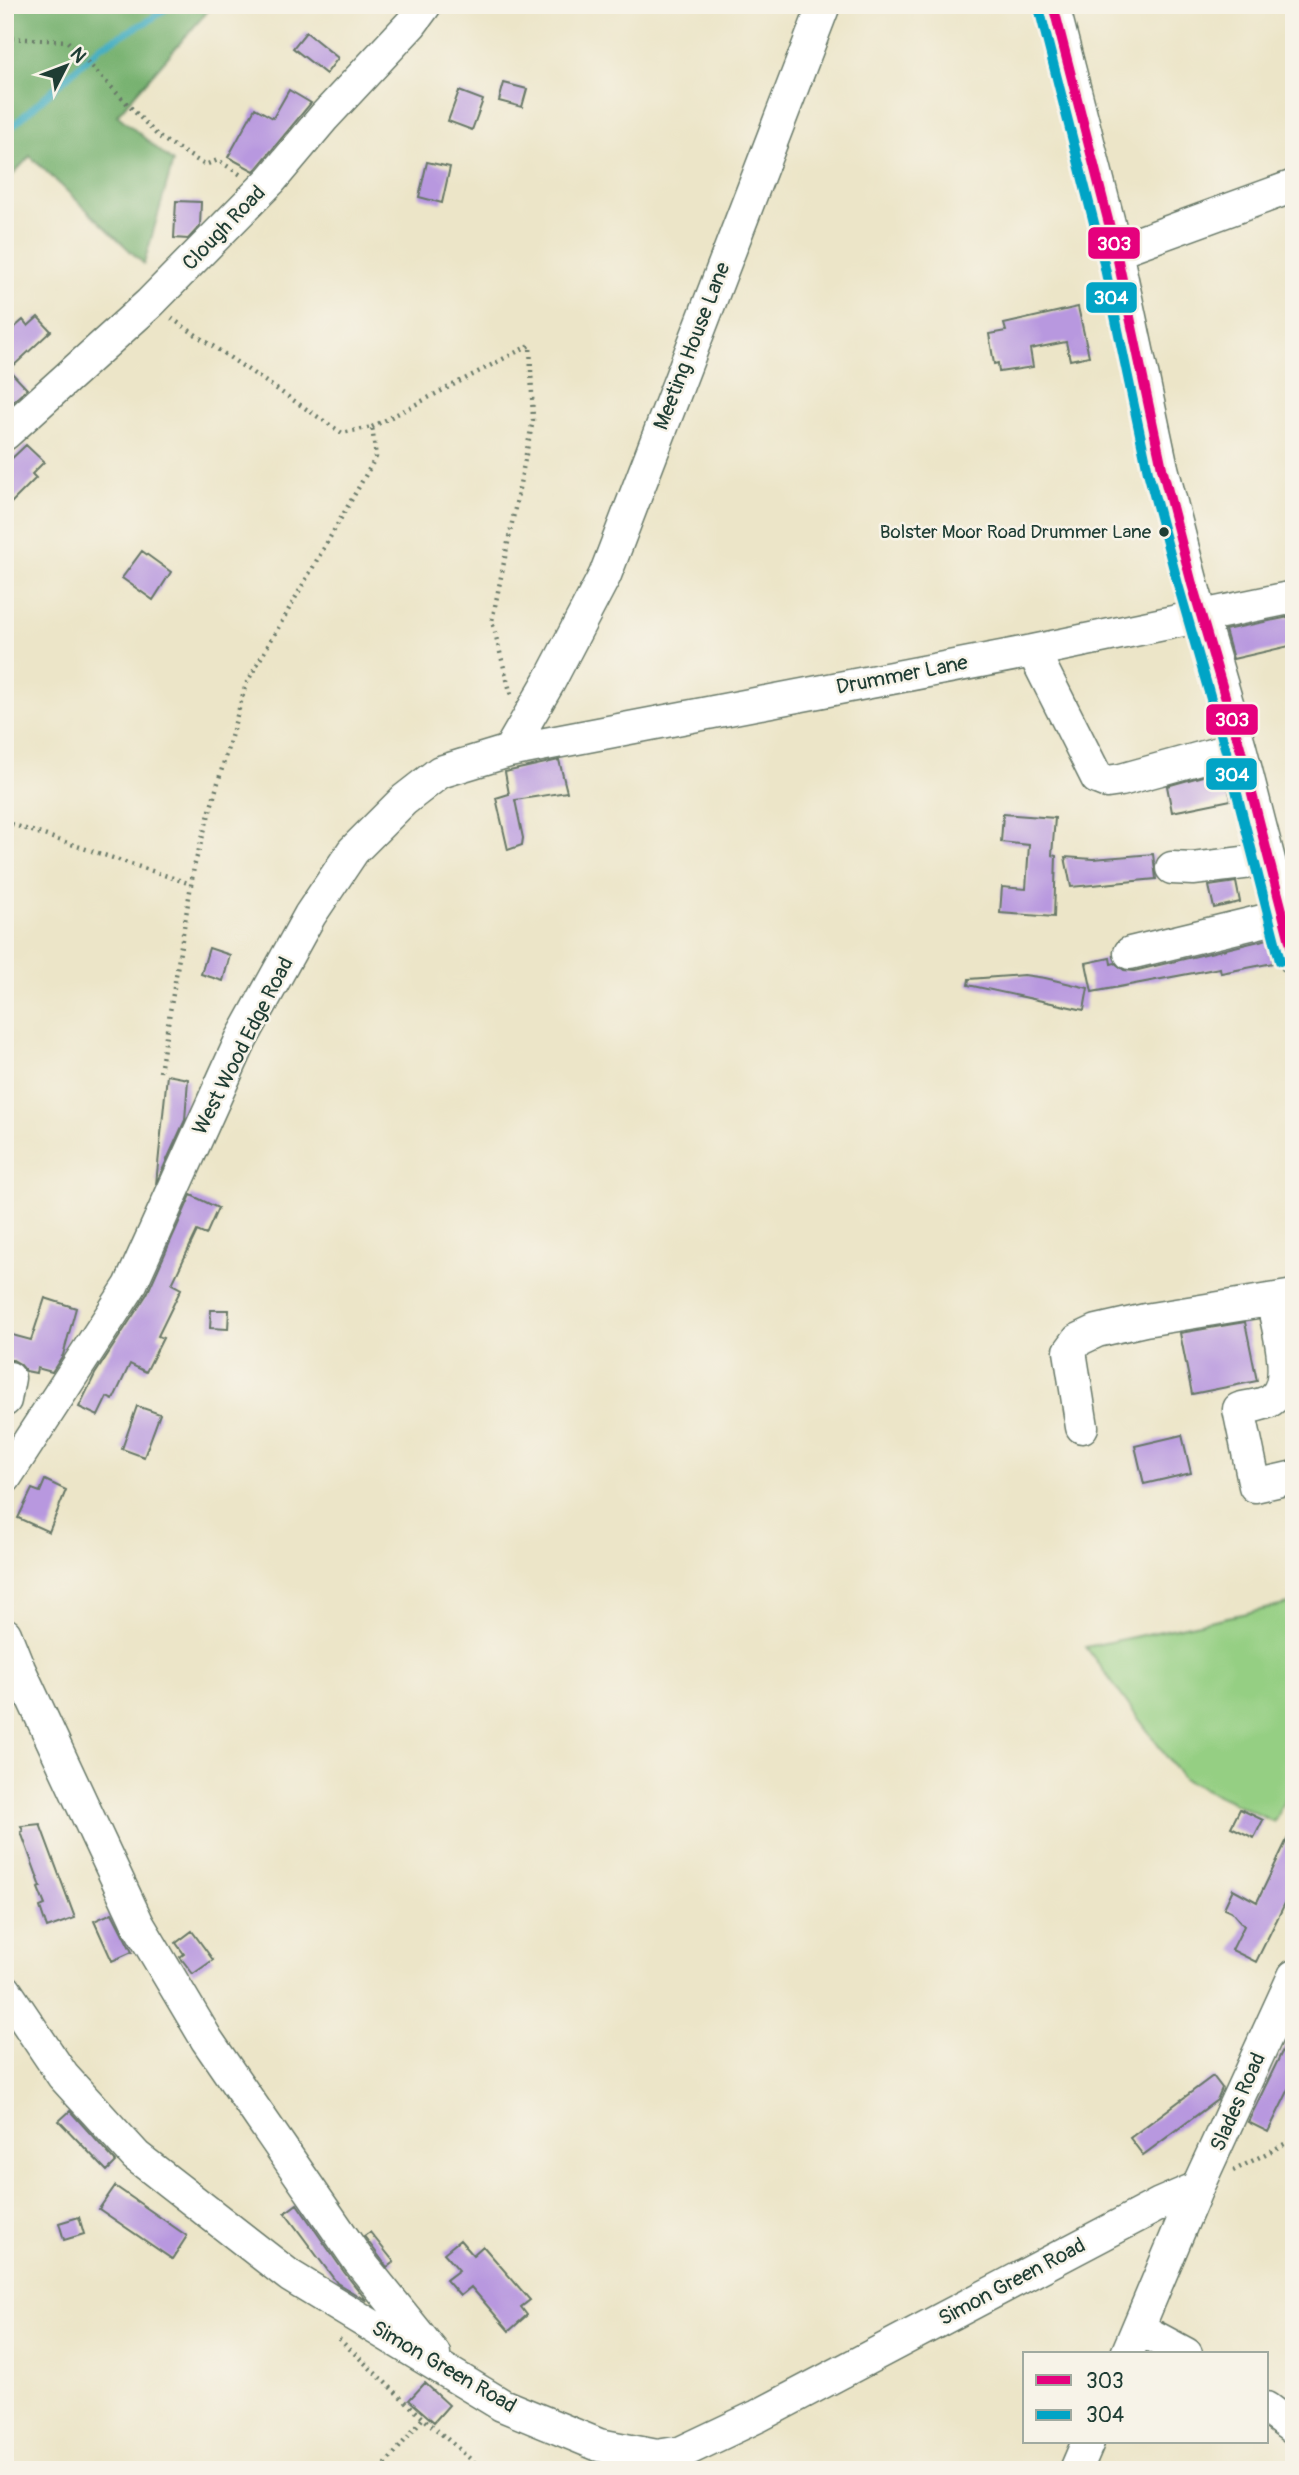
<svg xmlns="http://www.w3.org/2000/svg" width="1299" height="2475" font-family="Pangolin,sans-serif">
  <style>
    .green { fill: #95cf83; stroke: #5a865c; stroke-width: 2 }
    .forest { fill: #78b271; stroke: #4c7852; stroke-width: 2 }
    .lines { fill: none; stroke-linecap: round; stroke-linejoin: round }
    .stream { stroke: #42adc1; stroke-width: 7 }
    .building { fill: #b898df }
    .minor-casing { stroke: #677868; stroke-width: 35 }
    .path { stroke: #677868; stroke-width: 4.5; stroke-dasharray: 2 5; stroke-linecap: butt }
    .minor { stroke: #fff; stroke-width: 32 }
    .bus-1-casing { stroke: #f7f3e8; stroke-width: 16 }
    .bus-2-casing { stroke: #f7f3e8; stroke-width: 16 }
    .bus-1 { stroke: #e5007d; stroke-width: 10 }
    .bus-2 { stroke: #02a4c6; stroke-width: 10 }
    .bus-dot { fill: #1f3d34; stroke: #f7f3e8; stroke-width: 2.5 }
    .labels { text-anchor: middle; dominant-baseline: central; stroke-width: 5; stroke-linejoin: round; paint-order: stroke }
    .bus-label { font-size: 19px; fill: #1f3d34; stroke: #f7f3e8; text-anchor: end }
    .street-label { font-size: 21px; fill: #1f3d34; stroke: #f7f3e8 }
    .line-badge { stroke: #f7f3e8; stroke-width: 2.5 }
    .badge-label { font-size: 19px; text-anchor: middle; font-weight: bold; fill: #fff }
  </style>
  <rect width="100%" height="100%" fill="#f7f3e8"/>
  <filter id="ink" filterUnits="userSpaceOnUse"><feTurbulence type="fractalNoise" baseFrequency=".0143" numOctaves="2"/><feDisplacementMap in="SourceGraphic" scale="14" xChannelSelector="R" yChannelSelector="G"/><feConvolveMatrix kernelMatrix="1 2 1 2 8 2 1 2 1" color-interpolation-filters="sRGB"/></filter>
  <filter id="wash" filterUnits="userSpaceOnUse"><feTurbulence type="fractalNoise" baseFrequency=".00686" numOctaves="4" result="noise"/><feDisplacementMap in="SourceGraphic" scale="28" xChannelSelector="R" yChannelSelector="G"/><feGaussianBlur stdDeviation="1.57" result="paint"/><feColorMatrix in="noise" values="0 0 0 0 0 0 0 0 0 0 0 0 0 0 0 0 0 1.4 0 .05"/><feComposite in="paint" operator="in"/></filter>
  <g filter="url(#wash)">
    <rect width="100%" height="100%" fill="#ece5c8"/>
    <path class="green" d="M1294,1603V1780L1274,1822L1183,1779L1086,1647Z"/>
    <path class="forest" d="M5,5H213L117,115L173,162L144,264L30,156L5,183Z"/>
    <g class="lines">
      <path class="stream" d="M5,133L101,46L150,20L171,5"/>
    </g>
    <g id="blocks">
      <path class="building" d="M306,32L338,58L326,74L293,48Z
        M504,83L527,89L522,107L499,101Z
        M289,90L311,103L257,168L254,171L228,157L255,108L273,118Z
        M459,91L483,100L472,130L448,121Z
        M427,162L450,167L442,203L419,197Z
        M176,201L201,202L200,226L188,239L174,238Z
        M1078,307L1089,356L1070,360L1066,342L1030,349L1033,367L999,372L998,363L994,364L989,334L1006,331L1004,324Z
        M38,317L51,331L9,370L27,389L5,409V336L23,320L28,326Z
        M26,445L44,462L32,474L36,478L5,509V465Z
        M142,551L171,572L153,600L122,578Z
        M1294,616V645L1233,659L1225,630Z
        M559,760L567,792L515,800L523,838L522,845L508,850L496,798L509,794L505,772Z
        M1224,770L1231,800L1172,812L1167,786Z
        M1003,814L1055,818L1052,855L1056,856L1054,917L1000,913L1002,887L1026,889L1029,845L1001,842Z
        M1153,854L1156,879L1071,887L1065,857L1093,859Z
        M1236,882L1240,902L1214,908L1209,886Z
        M1268,939L1273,963L1221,973L1220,968L1092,992L1086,963L1110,958L1111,964L1115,963L1124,970L1134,971Z
        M209,948L230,955L223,981L201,974Z
        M1024,975L1045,978L1088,988L1084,1010L968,985L969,979Z
        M167,1075L188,1079L185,1120L156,1184Z
        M191,1195L218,1208L206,1235L197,1231L172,1284L181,1289L158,1336L163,1338L146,1372L130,1364L113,1400L107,1397L98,1416L79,1407L95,1374L147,1294Z
        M45,1298L76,1308L63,1355L52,1372L37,1368L36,1373L26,1371L20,1364L13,1360H5V1333L31,1340Z
        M211,1310H229L228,1329L210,1328Z
        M1245,1322L1257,1381L1192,1394L1180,1333Z
        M137,1406L160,1414L144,1457L122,1449Z
        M1182,1435L1191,1473L1144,1484L1135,1446Z
        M45,1480L66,1490L49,1532L18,1518L32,1489L40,1492Z
        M1240,1809L1263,1820L1254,1838L1231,1827Z
        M40,1824L75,1918L47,1928L40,1907L45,1905L38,1888L41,1887L21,1832L23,1831L21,1826Z
        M1294,1825V1900L1288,1897L1256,1962L1232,1950L1244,1926L1231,1911L1224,1908L1233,1889L1257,1902Z
        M112,1913L132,1952L112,1961L94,1921Z
        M192,1931L213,1960L193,1974L180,1957L184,1954L176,1943Z
        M1294,2027V2079L1268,2132L1248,2122Z
        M1213,2076L1222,2088L1217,2100L1143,2155L1130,2138Z
        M70,2111L116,2162L107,2171L59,2121Z
        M115,2186L187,2236L172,2259L99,2209Z
        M297,2204L344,2272L367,2301L337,2283L285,2213Z
        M79,2217L84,2234L64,2240L59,2223Z
        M370,2232L394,2262L387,2267L364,2236Z
        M460,2240L473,2255L483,2246L530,2300L521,2307L527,2315L509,2331L471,2287L460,2296L446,2280L459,2270L444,2253Z
        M425,2383L449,2405L434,2422L409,2400Z"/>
    </g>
  </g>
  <g filter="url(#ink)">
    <use href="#blocks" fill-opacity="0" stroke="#677868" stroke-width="2"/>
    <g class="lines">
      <g class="minor-casing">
        <path id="minor" d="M1053,5L1116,251L1162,468L1192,584L1240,747L1294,958
          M1116,251L1294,186
          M5,434L150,303L271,180L324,117L411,24L425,5
          M1033,651L1097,778L1107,782L1121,780L1240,747
          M509,751L549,682L605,575L824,5
          M1172,868L1193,869L1268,860
          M1130,953L1283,916
          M1272,1300C1277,1324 1296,1384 1271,1400C1262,1406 1248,1406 1239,1409L1255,1486L1294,1477
          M5,1400L9,1378
          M1082,1427L1070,1351L1078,1340L1097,1331L1145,1320L1294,1296
          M5,1478L130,1286L241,1040L310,915L353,851L404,800L440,772L509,751L1033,651L1294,597
          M5,1634L19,1669L138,1924L207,2040L359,2261L434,2354
          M5,1990L63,2076L136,2156L290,2276L502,2405L599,2445L657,2456L682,2452L758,2416L1160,2204L1197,2188
          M1138,2328L1186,2354
          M1127,2354L1197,2188L1294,1976
          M1266,2408L1294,2429
          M1076,2470L1088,2442"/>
      </g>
      <path class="path" d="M5,38L67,41L159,137L205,165L218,160L241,175
        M372,427L530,345L533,420L492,621L511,695
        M5,822L191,884
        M160,1072L194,867L246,684L376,457L372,427L342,433L171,318
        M1233,2171L1294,2139
        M339,2339L423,2418L483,2470
        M381,2470L423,2418"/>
      <use href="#minor" class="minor"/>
      <g class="bus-1-casing">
        <path id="bus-1" d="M1053,5L1116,251L1162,468L1192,584L1240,747L1294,957"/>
      </g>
      <g class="bus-2-casing">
        <path id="bus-2" d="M1039,8L1102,254L1148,472L1179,588L1226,751L1280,961"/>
      </g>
      <use href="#bus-1" class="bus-1"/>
      <use href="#bus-2" class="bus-2"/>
    </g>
  </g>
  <circle class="bus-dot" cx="1164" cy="532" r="6"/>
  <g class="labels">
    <g class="bus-label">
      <text x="1151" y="532">Bolster Moor Road Drummer Lane</text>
    </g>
    <g class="street-label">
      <text transform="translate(224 228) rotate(-46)">Clough Road</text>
      <text transform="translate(692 346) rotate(-69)">Meeting House Lane</text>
      <text transform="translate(902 675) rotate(-11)">Drummer Lane</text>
      <text transform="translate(243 1046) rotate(-63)">West Wood Edge Road</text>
      <text transform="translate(1238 2102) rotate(-66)">Slades Road</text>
      <text transform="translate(1012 2282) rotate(-28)">Simon Green Road</text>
      <text transform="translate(444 2367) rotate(30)">Simon Green Road</text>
    </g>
  </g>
  <g class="line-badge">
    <rect x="1087" y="226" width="54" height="34" rx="7" fill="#e5007d"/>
    <rect x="1085" y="281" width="53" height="33" rx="7" fill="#02a4c6"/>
    <rect x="1205" y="703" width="54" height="33" rx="7" fill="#e5007d"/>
    <rect x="1205" y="757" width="53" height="34" rx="7" fill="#02a4c6"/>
  </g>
  <g class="badge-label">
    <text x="1114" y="250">303</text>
    <text x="1111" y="304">304</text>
    <text x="1232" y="726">303</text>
    <text x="1232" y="781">304</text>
  </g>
  <rect width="1299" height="2475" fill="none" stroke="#f7f3e8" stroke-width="28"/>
  <rect x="1023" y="2352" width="245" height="91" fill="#f7f3e8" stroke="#a1aaa0" stroke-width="2"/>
  <rect x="1036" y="2375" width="35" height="10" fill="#e5007d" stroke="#a1aaa0" stroke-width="2"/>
  <text x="1086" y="2388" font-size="21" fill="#1f3d34">303</text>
  <rect x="1036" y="2410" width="35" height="10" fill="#02a4c6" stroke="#a1aaa0" stroke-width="2"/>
  <text x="1086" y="2422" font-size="21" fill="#1f3d34">304</text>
  <g transform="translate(66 66) rotate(48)" stroke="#f7f3e8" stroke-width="5" paint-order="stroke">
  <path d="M0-5L12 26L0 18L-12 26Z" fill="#1f3d34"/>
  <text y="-10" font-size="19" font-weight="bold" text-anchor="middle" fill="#1f3d34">N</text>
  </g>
</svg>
